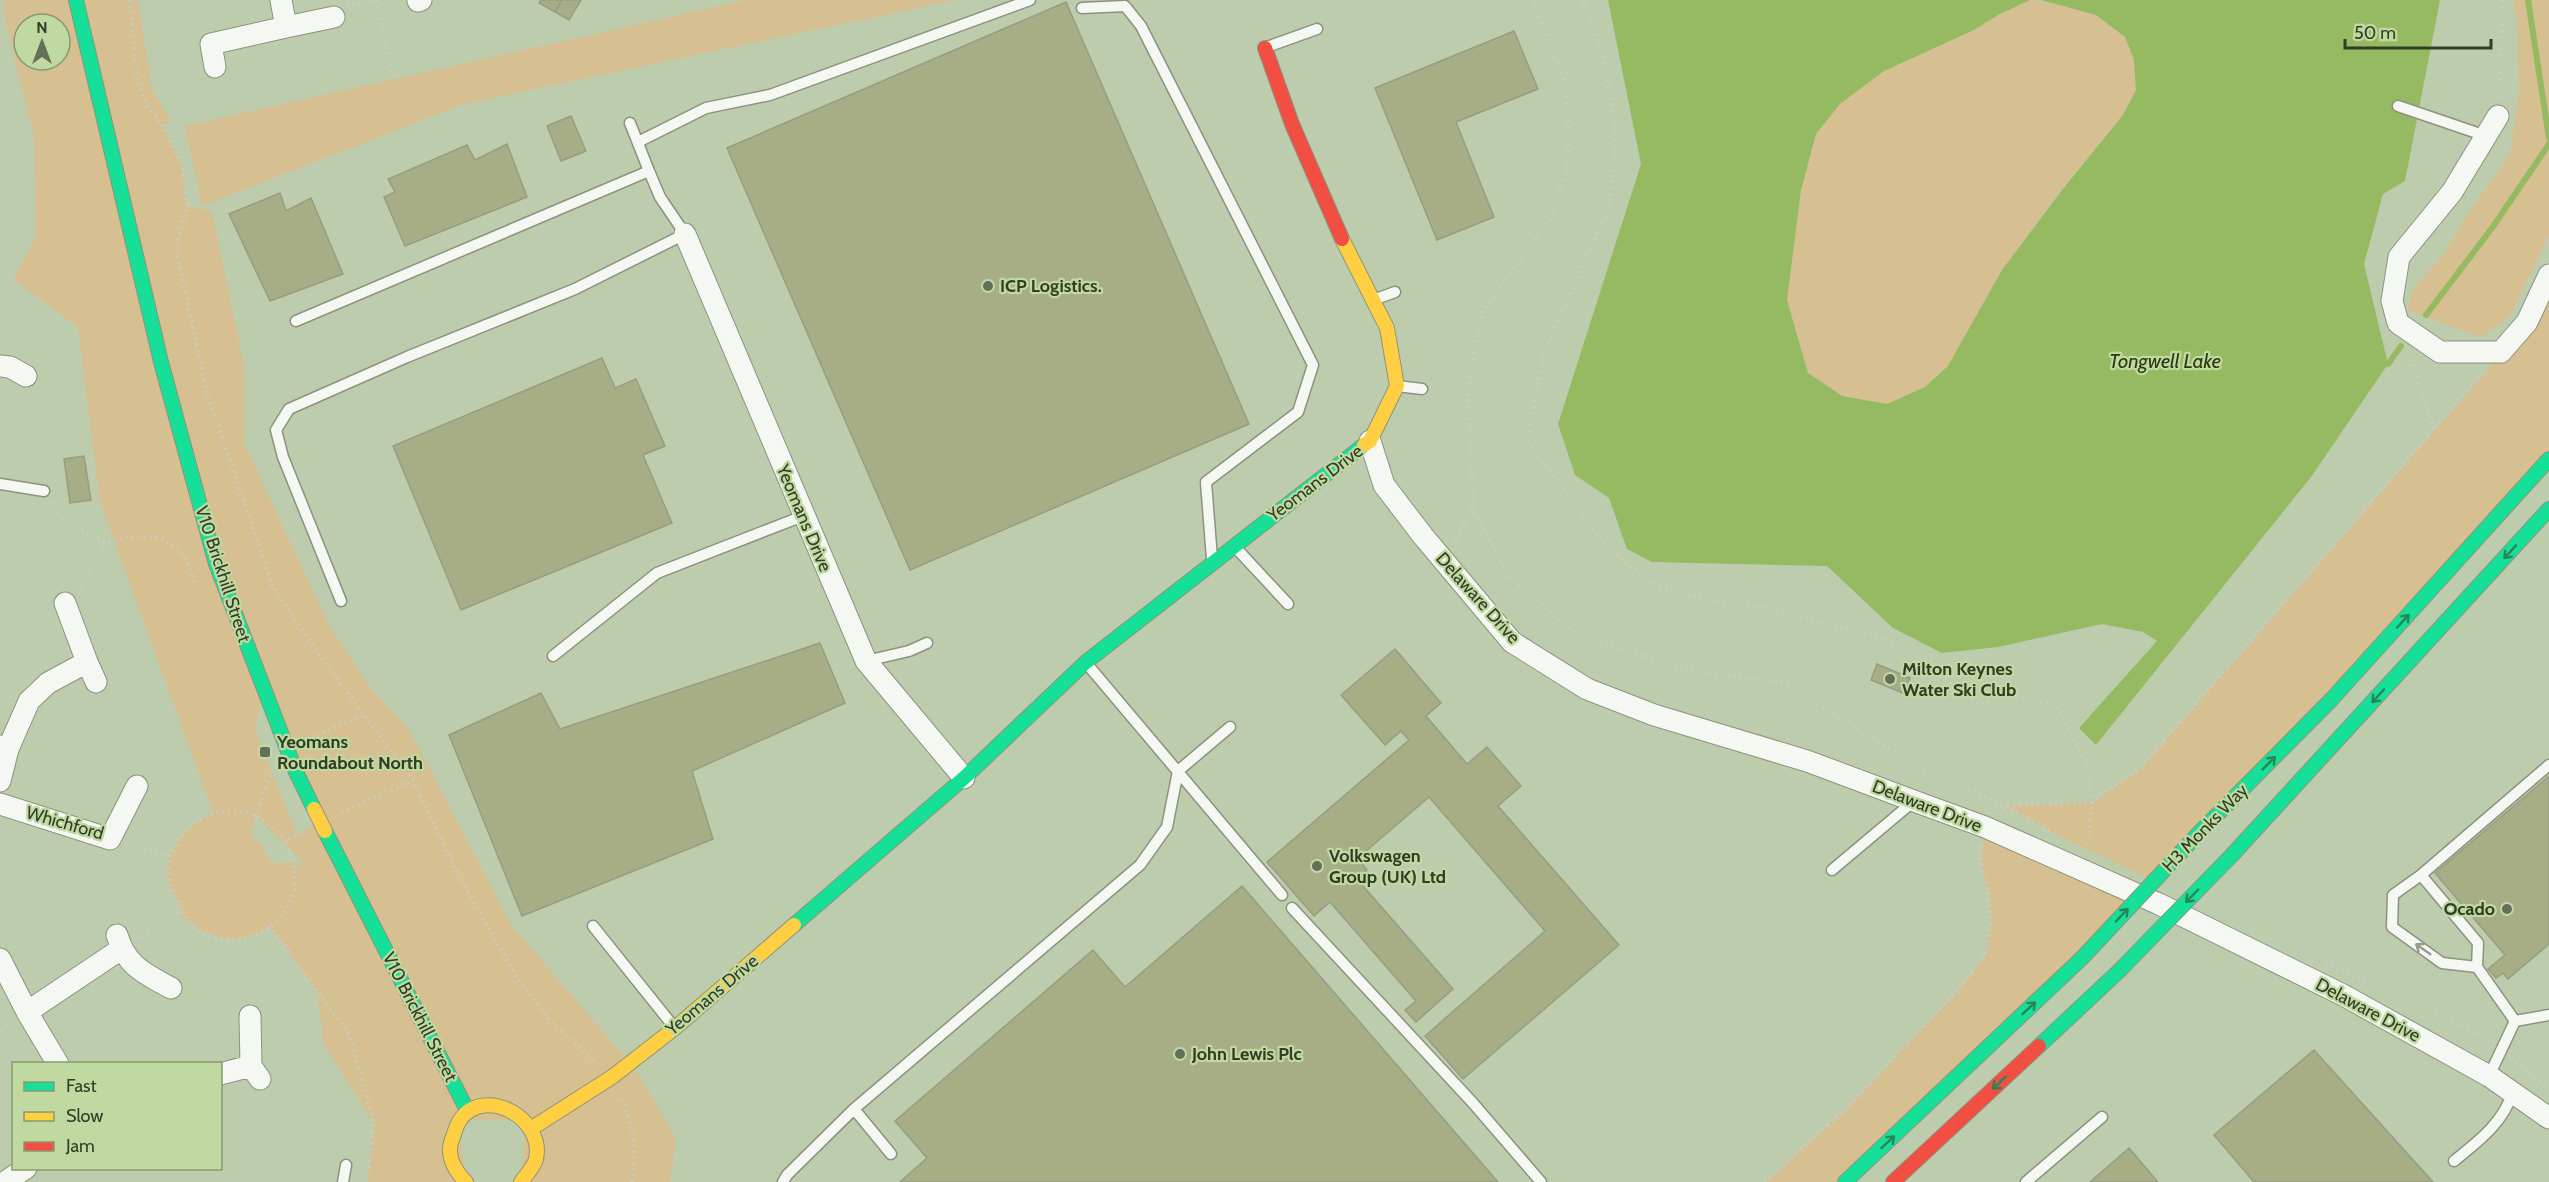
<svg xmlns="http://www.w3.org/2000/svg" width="2549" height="1182" font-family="Cabin,sans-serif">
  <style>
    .green { fill: #d6bf91; fill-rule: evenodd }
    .water { fill: #96ba62 }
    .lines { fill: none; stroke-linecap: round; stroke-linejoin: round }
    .stream { stroke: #96ba62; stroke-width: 6 }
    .building { fill: #a7ad85; stroke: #969d84; stroke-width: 1.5 }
    .lane-casing { stroke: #8a947d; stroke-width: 13 }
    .street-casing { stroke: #8a947d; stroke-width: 23 }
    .fast-casing { stroke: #8a947d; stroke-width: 16 }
    .slow-casing { stroke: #8a947d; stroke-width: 16 }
    .jam-casing { stroke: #8a947d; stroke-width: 16 }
    .path { stroke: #c8cdc3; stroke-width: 4; stroke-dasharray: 1.5 4.5; stroke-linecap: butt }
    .lane { stroke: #f5f7f3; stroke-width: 10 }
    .street { stroke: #f5f7f3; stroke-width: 21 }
    .fast { stroke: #16e098; stroke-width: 14 }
    .slow { stroke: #ffcf43; stroke-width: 14 }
    .jam { stroke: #f24e42; stroke-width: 14 }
    .fast-bridge-casing { stroke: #8a947d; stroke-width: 16; stroke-linecap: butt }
    .slow-bridge-casing { stroke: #8a947d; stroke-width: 16; stroke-linecap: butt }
    .fast-bridge { stroke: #16e098; stroke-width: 14 }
    .slow-bridge { stroke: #ffcf43; stroke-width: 14 }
    .oneway { stroke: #258659 }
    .oneway2 { stroke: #949a8c }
    .poi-dot { fill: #636f56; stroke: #bfd9a1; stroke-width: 2 }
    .labels { text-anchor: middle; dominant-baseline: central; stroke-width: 4.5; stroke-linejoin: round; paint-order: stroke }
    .poi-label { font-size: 18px; font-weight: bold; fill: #323d26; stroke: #bfd9a1; text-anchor: start }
    .street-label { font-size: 18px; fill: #323d26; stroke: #bfd9a1 }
    .water-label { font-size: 20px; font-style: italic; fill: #283a0c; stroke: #bfd9a1 }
  </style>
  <rect width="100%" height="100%" fill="#beccae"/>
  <path class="green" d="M3,0H138L152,90L171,120L163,125L182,166L187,206L212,211L244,365V443L329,625L372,690L408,728L512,926L636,1070L676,1138L670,1182H521L526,1119L459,1121L466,1182H367L374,1123L324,1045L317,992L270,927C238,948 210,940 182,917C181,902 169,892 167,878C164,858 178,836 192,825C198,820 206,817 213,813L100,502L78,327L13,279L36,237L34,136L8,33ZM24,24H60V60H24ZM263,688L320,822L297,834L255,730ZM255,816L302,861L295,869L294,862L272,863L260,843L251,838Z
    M746,0H956L464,104L202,206L185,126Z
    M2030,0L2061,5L2096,15L2125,37L2134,60L2136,90L2123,115L2061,190L2002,270L1948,366L1925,387L1887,404L1842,396L1808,373L1787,300L1801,190L1816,134L1840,104L1884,71L1974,30L1998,15Z
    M2513,0H2549V236L2510,317L2481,337L2408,311L2412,290L2443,255L2464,219L2510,155L2519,91L2517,21Z
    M2549,299V459L2152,880L2053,833L2006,806L2092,802L2141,768Z
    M1985,827L2141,896L1845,1182H1765L1846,1109L1959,989L1985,956L1991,923L1988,893L1980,860Z"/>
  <path class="water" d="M1608,0H2030L1998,15L1974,30L1884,71L1840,104L1816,134L1801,190L1787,300L1808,373L1842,396L1887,404L1925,387L1948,366L2002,270L2062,190L2123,115L2136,90L2134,60L2125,37L2096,15L2041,0H2440L2405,181L2383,194L2364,264L2388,364L2311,477L2096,745L2079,728L2157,641L2143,632L2102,624L1998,647L1942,653L1893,628L1827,566L1652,562L1627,549L1609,498L1575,475L1558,424L1641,164Z"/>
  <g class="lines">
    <path class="stream" d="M2528,0L2549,138
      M2426,315L2492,228L2549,144
      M2388,364L2401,346"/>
  </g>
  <path class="building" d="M541,0H562L555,12L539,3Z
    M562,0H581L569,20L555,12Z
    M1066,2L1249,424L910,570L727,148Z
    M1514,31L1538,89L1456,122L1494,217L1437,240L1375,88Z
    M571,116L586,151L561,161L547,126Z
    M507,144L527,197L405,246L384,197L395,192L388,179L467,145L475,160Z
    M280,193L286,211L311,198L343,274L270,301L229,214Z
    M602,358L615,388L636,379L665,446L643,455L672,523L461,610L393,446Z
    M84,456L91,500L70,503L64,459Z
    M820,643L845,703L692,771L713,839L522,916L449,735L541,693L560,729Z
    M1395,649L1441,703L1426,716L1467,764L1487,747L1521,786L1498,806L1619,945L1463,1079L1425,1036L1545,931L1429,797L1358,858L1367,870L1357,879L1453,989L1416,1022L1405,1010L1416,1001L1330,902L1314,916L1267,862L1409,740L1401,731L1385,745L1341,695Z
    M1877,664L1910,678L1903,693L1871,680Z
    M2549,776V944L2508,979L2503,973L2496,978L2488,969L2505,955L2435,873Z
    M1242,886L1498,1182H900L927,1158L895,1121L1093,950L1125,987Z
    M2314,1050L2433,1182H2254L2214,1135Z
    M2129,1148L2158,1182H2090Z"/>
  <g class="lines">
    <g class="lane-casing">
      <path id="lane" d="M1082,8L1125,6L1141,26L1313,365L1298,412L1206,482L1212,559
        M1267,47L1317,29
        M2398,106L2486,136
        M630,123L649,171
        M638,142L706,108L770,95L1030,0
        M1376,299L1395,292
        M296,321L649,171L660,197L685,234L575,289L407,357L289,409L276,430L283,457L341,601
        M1397,386L1422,389
        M0,484L44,491
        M1236,548L1288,604
        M553,656L657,573L803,516
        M866,661L909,651L927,643
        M1087,664L1282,895
        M1832,870L1914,801
        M2421,875L2549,765
        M1292,908L1472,1102L1541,1182
        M593,926L674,1027
        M2477,967L2442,963L2392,927L2393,895L2421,875L2478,943L2477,967L2515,1021
        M2489,1076L2515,1021L2549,1015
        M854,1109L891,1154
        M2454,1161C2480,1140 2502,1124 2513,1092
        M343,1182L346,1165
        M783,1182L787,1175L854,1109L1140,865L1167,827L1178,771L1230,727
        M2026,1182L2102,1117"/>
    </g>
    <g class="street-casing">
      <path id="street" d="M418,1L421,0
        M286,27L334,17
        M215,67L211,44L286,27L281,0
        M2498,116L2452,192L2399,257L2392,301L2398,323L2440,352H2501L2527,322L2549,275
        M685,234L866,661L964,778
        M0,366L10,367L26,376
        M1370,441L1384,485L1423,536L1512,642L1587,689L1654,715L1807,761L1914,801L1985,827L2159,904L2343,995L2489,1076L2549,1118
        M87,662L96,682
        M0,746L8,749L0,781
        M8,749L29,701L48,683L87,662L65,603
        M0,804L110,839L137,786
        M117,935C126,966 145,974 171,988
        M0,959L27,1012L121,949
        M27,1012L58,1064
        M250,1016L251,1066
        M220,1074L251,1066L260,1079
        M5,1182L26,1168"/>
    </g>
    <g class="fast-casing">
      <path id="fast" d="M76,0L161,362L216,564L296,772L314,809
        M325,831L468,1112
        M2198,834L2331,700L2549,459
        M2233,854L2549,509
        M794,925L964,778L1086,662L1364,445
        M2039,1046L2119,971
        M1845,1182L2082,958"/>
    </g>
    <g class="slow-casing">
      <path id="slow" d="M1342,239L1387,328L1397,386L1370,441L1364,445
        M532,1128L612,1077L675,1028L794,925
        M466,1182C454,1170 445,1154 453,1137C455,1131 457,1124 460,1120C484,1085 545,1118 536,1159C534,1167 526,1175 521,1182"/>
    </g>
    <g class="jam-casing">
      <path id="jam" d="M1265,48L1292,124L1342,239
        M1893,1182L2039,1046"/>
    </g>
    <path class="path" d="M130,0L137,80L147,105L162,124L182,166L187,206L176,248L207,393L272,585L318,653L413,780L458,875L516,976L551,1022L595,1062
      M376,0L393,77
      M1533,0L1565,82L1569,128L1567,167L1552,215L1483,311L1468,385L1473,509L1510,578L1577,635L1684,669L1784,683L1923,770L2006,806L2056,834
      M1583,0L1602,55L1615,123V162L1608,208L1544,353L1527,440L1605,545L1651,584L1711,601L1769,608L1885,639L1936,664L1959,697L1983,704L2011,694L2057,706L2086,763L2092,802L2087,849
      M347,6L373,0
      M2499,98L2503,0
      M2408,354L2434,429
      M52,502L64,520L106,543C132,535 164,530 183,556C189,564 192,577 196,586
      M1454,543L1472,510
      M78,592L106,543
      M312,737L364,715
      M342,813L413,780
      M1999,814L2006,806L2092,802L2141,768L2485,370
      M255,816L271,774
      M286,841C276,833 265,820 254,815C222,802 187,821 173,850C165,867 168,880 176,897C181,908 189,924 199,931C237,956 294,925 295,881C296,867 290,854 286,841L300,833
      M127,844L170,857
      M270,926L350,1036L374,1123L367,1182
      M137,939L182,910
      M2326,962L2476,1033L2491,1044
      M0,1029L11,1022
      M2511,1059L2549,1088
      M621,1099C635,1129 637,1149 632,1182
      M1765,1182L1846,1109L1959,989L1985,956L1991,923L1988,893L1980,860L1982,845"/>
    <use href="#lane" class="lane"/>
    <use href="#street" class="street"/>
    <use href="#fast" class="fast"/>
    <use href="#slow" class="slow"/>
    <use href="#jam" class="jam"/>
    <g class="fast-bridge-casing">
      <path id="fast-bridge" d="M2082,958L2198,834
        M2119,971L2233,854"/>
    </g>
    <g class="slow-bridge-casing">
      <path id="slow-bridge" d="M314,809L325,831"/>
    </g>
    <use href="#fast-bridge" class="fast-bridge"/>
    <use href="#slow-bridge" class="slow-bridge"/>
  </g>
  <defs><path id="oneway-shaft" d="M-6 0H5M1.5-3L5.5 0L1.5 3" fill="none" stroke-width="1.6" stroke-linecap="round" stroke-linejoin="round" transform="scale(1.5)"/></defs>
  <g class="oneway">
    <use href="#oneway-shaft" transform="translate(2510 552) rotate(132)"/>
    <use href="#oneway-shaft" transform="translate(2403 621) rotate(-48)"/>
    <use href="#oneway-shaft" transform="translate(2378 696) rotate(132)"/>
    <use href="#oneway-shaft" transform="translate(2269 763) rotate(-45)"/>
    <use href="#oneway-shaft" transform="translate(2192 896) rotate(134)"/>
    <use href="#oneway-shaft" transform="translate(2122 915) rotate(-47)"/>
    <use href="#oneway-shaft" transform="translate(2029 1008) rotate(-43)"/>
    <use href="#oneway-shaft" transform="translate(1999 1083) rotate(137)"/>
    <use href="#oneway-shaft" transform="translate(1888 1142) rotate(-43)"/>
  </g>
  <use class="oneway2" href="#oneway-shaft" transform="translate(2423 949) rotate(-145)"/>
  <g class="poi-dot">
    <circle cx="988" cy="286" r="6"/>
    <circle cx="1890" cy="679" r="6"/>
    <rect x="259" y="746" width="12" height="12" rx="3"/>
    <circle cx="1317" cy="866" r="6"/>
    <circle cx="2507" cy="909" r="6"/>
    <circle cx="1180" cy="1054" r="6"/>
  </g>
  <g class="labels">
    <g class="poi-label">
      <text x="1000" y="286">ICP Logistics.</text>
      <text x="1902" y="669">Milton Keynes<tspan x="1902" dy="21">Water Ski Club</tspan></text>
      <text x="277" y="742">Yeomans<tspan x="277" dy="21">Roundabout North</tspan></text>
      <text x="1329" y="856">Volkswagen<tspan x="1329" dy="21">Group (UK) Ltd</tspan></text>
      <text x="2495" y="909" text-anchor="end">Ocado</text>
      <text x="1192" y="1054">John Lewis Plc</text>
    </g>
    <g class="street-label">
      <text transform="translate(1315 483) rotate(-37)">Yeomans Drive</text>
      <text transform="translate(804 518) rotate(67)">Yeomans Drive</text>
      <text transform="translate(223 574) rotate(72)">V10 Brickhill Street</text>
      <text transform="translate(1478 598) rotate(48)">Delaware Drive</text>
      <text transform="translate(1927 806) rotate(21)">Delaware Drive</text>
      <text transform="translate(65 823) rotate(16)">Whichford</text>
      <text transform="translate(2205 828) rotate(-46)">H3 Monks Way</text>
      <text transform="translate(712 995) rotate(-40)">Yeomans Drive</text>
      <text transform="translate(2368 1010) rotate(28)">Delaware Drive</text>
      <text transform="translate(420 1017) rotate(63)">V10 Brickhill Street</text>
    </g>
    <g class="water-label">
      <text x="2165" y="361">Tongwell Lake</text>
    </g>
  </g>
  <rect x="12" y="1062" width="210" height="108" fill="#bfd9a1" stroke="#879b70" stroke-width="1.5"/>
  <rect x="24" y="1082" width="30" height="9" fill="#16e098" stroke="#879b70" stroke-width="1.5"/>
  <text x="66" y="1092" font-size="18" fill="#323d26">Fast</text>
  <rect x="24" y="1112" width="30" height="9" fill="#ffcf43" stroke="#879b70" stroke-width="1.5"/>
  <text x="66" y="1122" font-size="18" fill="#323d26">Slow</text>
  <rect x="24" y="1142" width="30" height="9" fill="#f24e42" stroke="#879b70" stroke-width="1.5"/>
  <text x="66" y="1152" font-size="18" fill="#323d26">Jam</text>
  <g transform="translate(42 42)"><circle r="28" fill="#bfd9a1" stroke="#879b70" stroke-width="1.5"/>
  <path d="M0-4.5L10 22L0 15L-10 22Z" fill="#636f56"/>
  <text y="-9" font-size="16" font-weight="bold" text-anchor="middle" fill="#323d26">N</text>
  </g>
  <path d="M2345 39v9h146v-9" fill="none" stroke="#323d26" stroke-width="3"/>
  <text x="2354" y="39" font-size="18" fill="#323d26" stroke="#bfd9a1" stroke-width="4.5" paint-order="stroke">50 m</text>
</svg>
